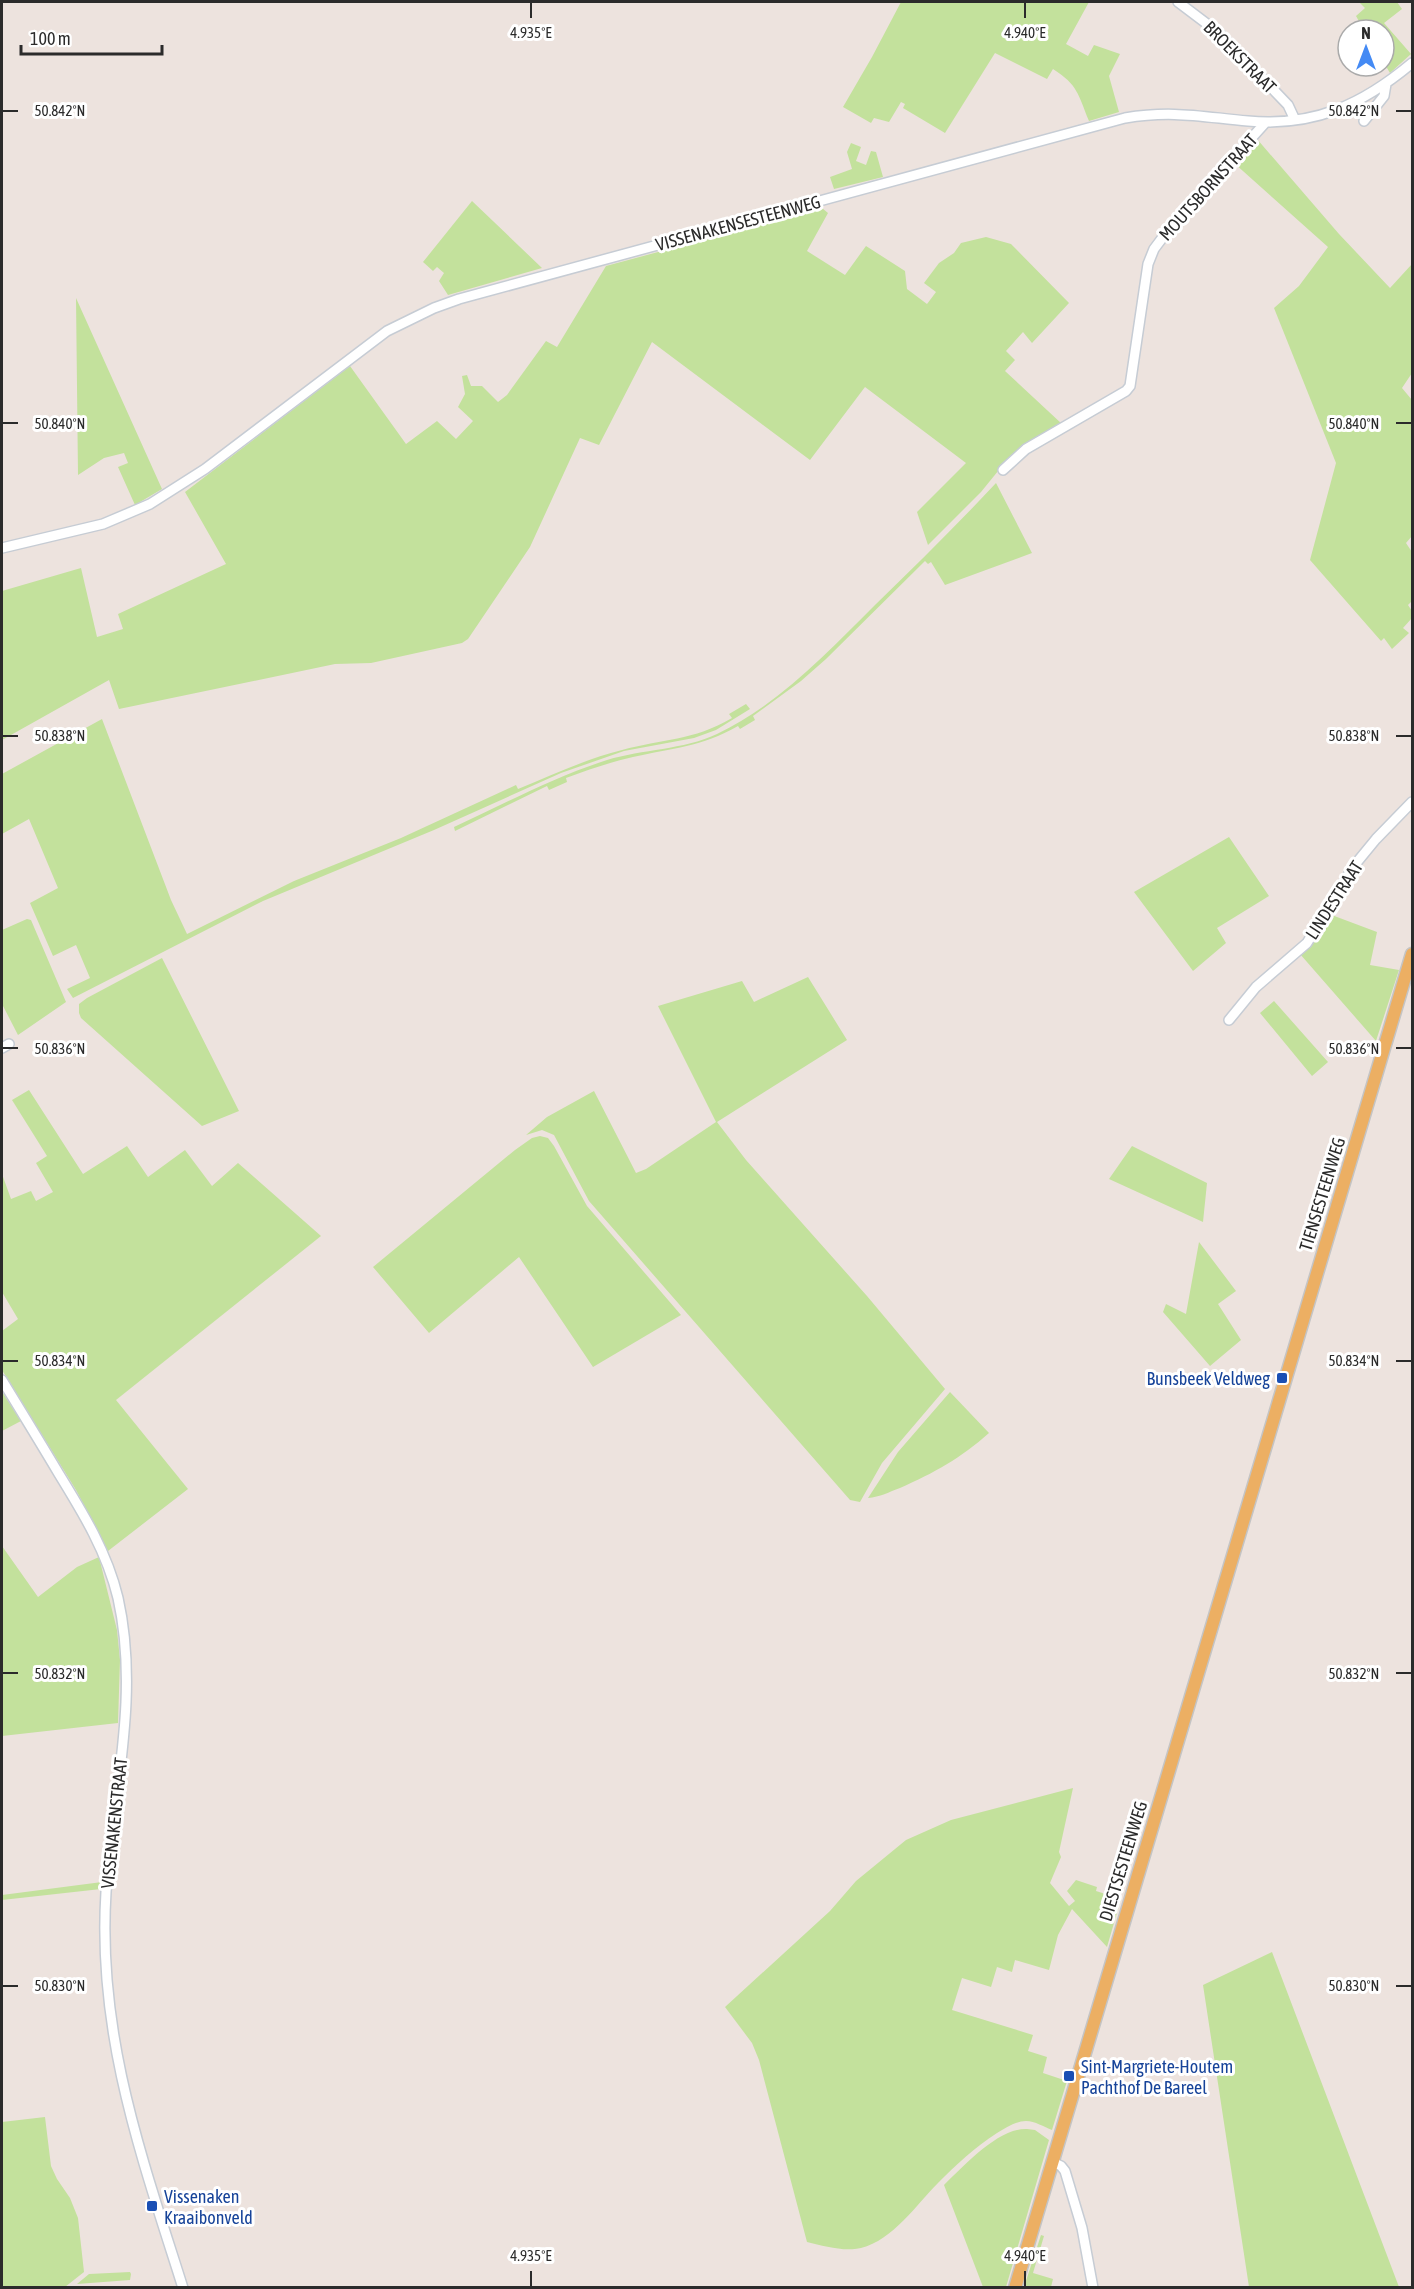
<svg xmlns="http://www.w3.org/2000/svg" width="1414" height="2289" font-family="'Asap Condensed',sans-serif">
  <style>
    .green { fill: #c3e19c }
    .lines { fill: none; stroke-linecap: round; stroke-linejoin: round }
    .minor-casing { stroke: #c6ccd4; stroke-width: 12 }
    .major-casing { stroke: #c4c4c4; stroke-width: 15 }
    .minor { stroke: #fff; stroke-width: 9 }
    .major { stroke: #ecaf63; stroke-width: 12 }
    .ticks { fill: none; stroke: #2b2b2b; stroke-width: 2 }
    .transit-dot { fill: #1a4fb4; stroke: #fff; stroke-width: 2 }
    .labels { text-anchor: middle; dominant-baseline: central; stroke-width: 6; stroke-linejoin: round; paint-order: stroke }
    .street-label { font-size: 18px; fill: #2b2b2b; stroke: #fff }
    .transit-label { font-size: 18px; fill: #164399; stroke: #fff; text-anchor: start }
    .ticks-label { font-size: 15px; text-anchor: middle; fill: #2b2b2b; stroke: #fff; stroke-width: 6; stroke-linejoin: round; paint-order: stroke }
  </style>
  <rect width="100%" height="100%" fill="#ede3de"/>
  <path class="green" d="M901,2H1089L1066,44L1088,56L1094,45L1120,54L1109,76L1119,112L1089,121C1078,94 1078,85 1053,69L1047,79L995,53L945,133L903,108L905,104L901,102L889,122L874,118L871,123L843,107L872,57Z
    M1359,2H1397L1402,9L1384,23L1411,54L1390,73L1384,63V30H1364L1356,16L1365,8Z
    M1257,139L1339,234L1390,288L1412,264V373L1402,388L1412,400V536L1406,543L1412,552V601L1408,605L1412,611V618L1403,628L1409,633L1392,649L1384,638L1381,641L1310,560L1336,463L1274,308L1299,286L1328,247L1234,163Z
    M851,143L861,147L856,161L866,165L871,151L876,152L883,177L834,189L830,177L852,169L847,152Z
    M472,201L542,268L448,295L439,281L444,273L437,267L433,271L423,262Z
    M822,208L828,213L807,251L845,275L866,246L905,271L907,289L927,304L936,292L924,283L939,263L954,253L961,243L986,237L1011,244L1069,303L1032,343L1023,332L1006,351L1015,360L1005,371L1062,424L1007,460L981,492L928,545L917,512L966,463L865,387L810,460L652,342L599,445L580,438L530,547L468,639L462,643L371,663L335,664L119,709L109,680L2,740V591L81,568L97,637L123,629L118,614L226,564L185,492L350,366L406,444L437,421L456,439L473,421L458,407L465,394L462,376L467,375L471,386H482L498,402L507,395L546,341L557,347L606,266Z
    M76,298L162,489L135,505L118,467L128,463L124,453L104,458L78,475Z
    M996,483L1032,553L945,585L931,562L928,564L925,561L826,659L801,681L753,716L755,720L740,729L738,726C701,747 673,748 633,757C610,762 588,770 566,778L567,782L549,790L547,786L455,831L454,827C504,804 554,777 607,760C643,749 683,750 717,734C778,705 828,652 875,605C916,565 957,525 996,483Z
    M746,704L750,709L716,730L694,738L624,751L561,773L434,830L263,901L73,998L67,989L90,978L76,945L53,956L30,903L58,888L29,819L2,834V774L102,719L171,900L187,934L294,881L401,838L516,785L518,789C552,775 586,759 622,750C662,739 693,741 732,718L729,714Z
    M1229,837L1269,896L1217,928L1226,943L1193,971L1134,892Z
    M1329,914L1377,932L1370,965L1399,970L1376,1041L1300,954L1321,931Z
    M27,919L31,920L66,1002L18,1035L2,1004V930Z
    M162,958L239,1111L202,1126L81,1018L79,1013V1004L87,998Z
    M808,977L847,1040L717,1122L746,1160L867,1296L945,1389L882,1463L860,1502L850,1500L589,1201L554,1135L542,1130L526,1135L547,1117L594,1091L636,1173L646,1169L716,1122L658,1006L742,981L754,1002Z
    M1274,1001L1328,1062L1312,1076L1260,1013Z
    M29,1090L83,1174L127,1146L148,1177L185,1150L212,1186L238,1163L321,1236L116,1400L188,1489L108,1551L76,1490L2,1370V1331L18,1319L2,1292V1174L11,1199L31,1191L36,1201L53,1192L36,1163L47,1156L12,1100Z
    M540,1136L548,1138L554,1146L587,1206L681,1315L593,1367L519,1257L429,1333L373,1267L515,1150L532,1138Z
    M1132,1146L1207,1183L1203,1222L1109,1179Z
    M1199,1242L1236,1291L1218,1304L1241,1340L1210,1366L1163,1312L1166,1304L1186,1314Z
    M950,1392L989,1433C961,1458 934,1473 900,1488C889,1492 880,1497 868,1498L898,1452Z
    M3,1393L21,1421L2,1431V1394Z
    M2,1546L38,1597L77,1567L99,1557L117,1630L120,1660L118,1723L2,1736Z
    M1073,1788L1059,1852L1061,1857L1050,1883L1069,1906L1075,1901L1067,1891L1076,1880L1097,1887L1096,1891L1121,1899L1107,1947L1072,1909L1058,1935L1049,1970L1015,1960L1012,1972L997,1967L991,1987L962,1978L952,2010L1033,2035L1028,2051L1047,2057L1043,2073L1067,2081L1052,2130C1044,2127 1035,2121 1026,2121C1016,2121 1006,2128 997,2133C975,2147 956,2165 938,2183C916,2205 893,2240 861,2248C844,2252 824,2246 807,2242L759,2060L752,2043L725,2007L830,1911L856,1881L906,1840L951,1820Z
    M102,1882L101,1889L2,1900V1895Z
    M1272,1952L1399,2287H1249L1203,1985Z
    M45,2117L51,2166L57,2179L70,2198L78,2218L84,2272L65,2287H2V2122Z
    M1027,2129L1035,2130L1049,2140L1006,2287H983L944,2185C964,2166 998,2128 1027,2129Z
    M1041,2235L1044,2236L1033,2273L1053,2279L1051,2287H1024Z
    M130,2272L131,2274L130,2280L77,2284L89,2274Z"/>
  <g class="lines">
    <g class="minor-casing">
      <path id="minor" d="M1178,2L1219,33L1288,105L1295,120
        M1364,121L1384,96L1386,84
        M1003,470L1026,449L1126,391L1130,386L1148,264L1154,249L1169,229L1266,122
        M2,548L103,524L150,504L205,469L387,331L434,308L459,299L1125,118C1173,110 1202,117 1248,121C1315,127 1363,104 1412,63
        M1229,1020L1256,987L1307,943L1353,867L1376,839L1412,802
        M2,1048L9,1044
        M2,1380C21,1411 40,1442 59,1474C83,1513 107,1552 118,1598C140,1696 113,1794 106,1892C97,2034 141,2155 183,2288
        M1053,2162L1061,2166L1065,2171L1082,2228L1093,2288"/>
    </g>
    <g class="major-casing">
      <path id="major" d="M1015,2288L1412,954"/>
    </g>
    <use href="#minor" class="minor"/>
    <use href="#major" class="major"/>
  </g>
  <path class="ticks" d="M531,3V18M1025,3V18M3,111H18M1396,111H1411M3,423H18M1396,423H1411M3,736H18M1396,736H1411M3,1048H18M1396,1048H1411M3,1361H18M1396,1361H1411M3,1673H18M1396,1673H1411M3,1986H18M1396,1986H1411M531,2271V2286M1025,2271V2286"/>
  <g class="transit-dot">
    <rect x="1276" y="1372" width="12" height="12" rx="3"/>
    <rect x="1063" y="2070" width="12" height="12" rx="3"/>
    <rect x="146" y="2200" width="12" height="12" rx="3"/>
  </g>
  <g class="labels">
    <g class="street-label">
      <text transform="translate(1240 57) rotate(45)">BROEKSTRAAT</text>
      <text transform="translate(1208 187) rotate(-48)">MOUTSBORNSTRAAT</text>
      <text transform="translate(738 223) rotate(-15)">VISSENAKENSESTEENWEG</text>
      <text transform="translate(1334 900) rotate(-57)">LINDESTRAAT</text>
      <text transform="translate(1322 1194) rotate(-73)">TIENSESTEENWEG</text>
      <text transform="translate(114 1823) rotate(-84)">VISSENAKENSTRAAT</text>
      <text transform="translate(1123 1861) rotate(-73)">DIESTSESTEENWEG</text>
    </g>
    <g class="transit-label">
      <text x="1270" y="1378" text-anchor="end">Bunsbeek Veldweg</text>
      <text x="1081" y="2066">Sint-Margriete-Houtem<tspan x="1081" dy="21">Pachthof De Bareel</tspan></text>
      <text x="164" y="2196">Vissenaken<tspan x="164" dy="21">Kraaibonveld</tspan></text>
    </g>
  </g>
  <g class="ticks-label">
    <text x="531" y="38">4.935°E</text>
    <text x="1025" y="38">4.940°E</text>
    <text x="60" y="116">50.842°N</text>
    <text x="1354" y="116">50.842°N</text>
    <text x="60" y="429">50.840°N</text>
    <text x="1354" y="429">50.840°N</text>
    <text x="60" y="741">50.838°N</text>
    <text x="1354" y="741">50.838°N</text>
    <text x="60" y="1054">50.836°N</text>
    <text x="1354" y="1054">50.836°N</text>
    <text x="60" y="1366">50.834°N</text>
    <text x="1354" y="1366">50.834°N</text>
    <text x="60" y="1679">50.832°N</text>
    <text x="1354" y="1679">50.832°N</text>
    <text x="60" y="1991">50.830°N</text>
    <text x="1354" y="1991">50.830°N</text>
    <text x="531" y="2261">4.935°E</text>
    <text x="1025" y="2261">4.940°E</text>
  </g>
  <rect width="1414" height="2289" fill="none" stroke="#2b2b2b" stroke-width="6"/>
  <g transform="translate(1366 48)"><circle r="28" fill="#ffffff" stroke="#aaaaaa" stroke-width="1.5"/>
  <path d="M0-4.5L10 22L0 15L-10 22Z" fill="#448af4"/>
  <text y="-9" font-size="16" font-weight="bold" text-anchor="middle" fill="#2b2b2b">N</text>
  </g>
  <path d="M21 45v9h141v-9" fill="none" stroke="#2b2b2b" stroke-width="3"/>
  <text x="30" y="45" font-size="18" fill="#2b2b2b" stroke="#ffffff" stroke-width="4.5" paint-order="stroke">100 m</text>
</svg>
